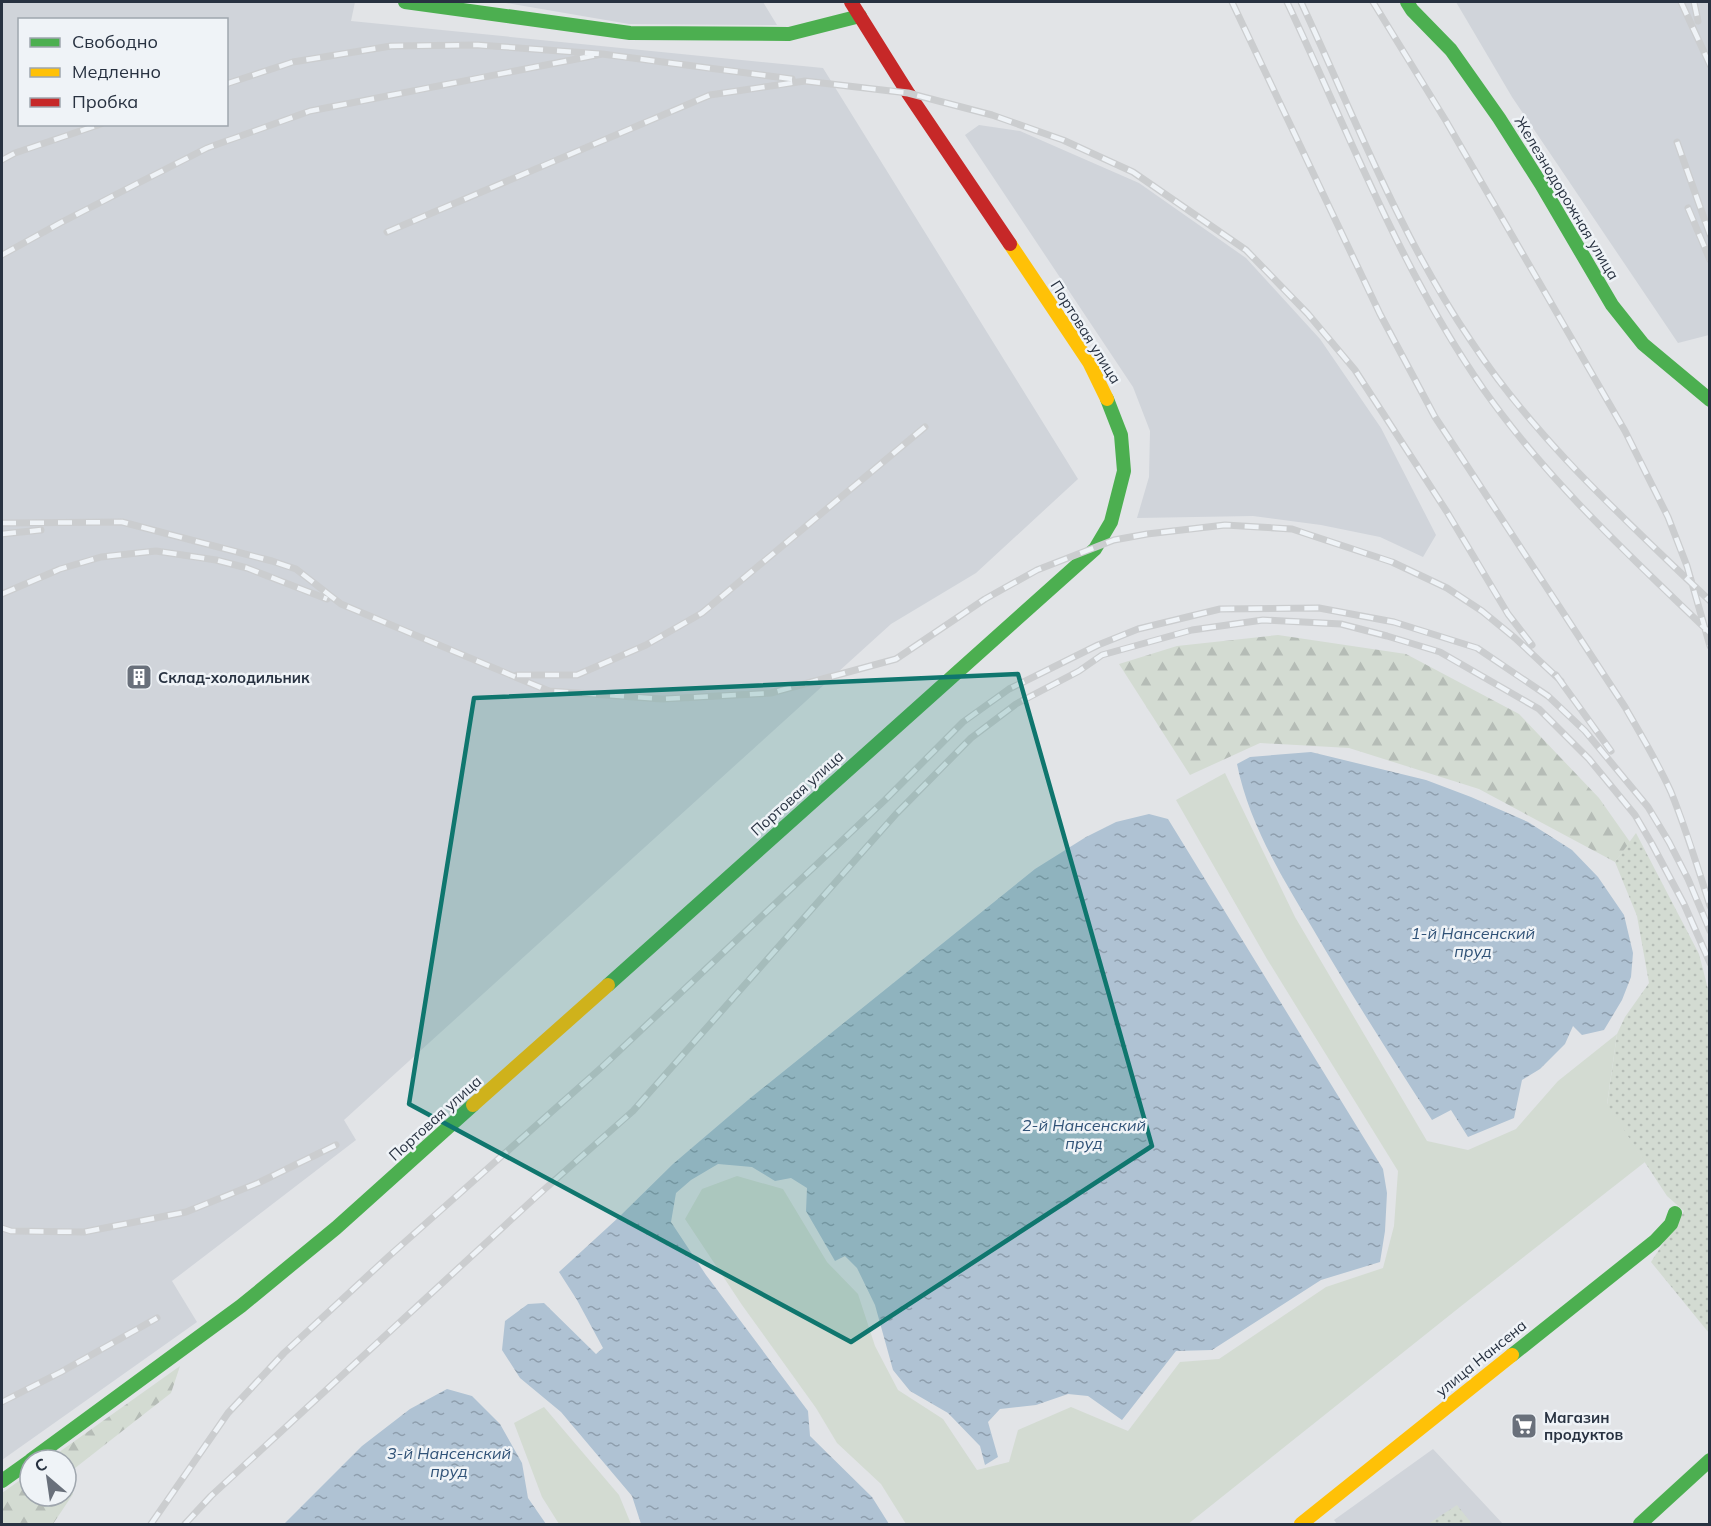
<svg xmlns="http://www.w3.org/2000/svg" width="1711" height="1526" font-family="Mulish,sans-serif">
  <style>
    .built { fill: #d0d4da; fill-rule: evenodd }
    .grass { fill: url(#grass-dots) }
    .forest { fill: url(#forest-firs) }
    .garden { fill: #d3dbd2 }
    .water { fill: url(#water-ripples) }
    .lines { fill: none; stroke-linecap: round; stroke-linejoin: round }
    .fast { stroke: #4caf50; stroke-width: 14 }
    .slow { stroke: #ffc107; stroke-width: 14 }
    .jam { stroke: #c62828; stroke-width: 14 }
    .rail-casing { stroke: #cbcdcf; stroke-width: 7 }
    .rail { stroke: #eff3f7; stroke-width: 4.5; stroke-dasharray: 14; stroke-linecap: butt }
    .marked { fill: #0f766e; fill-opacity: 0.2; stroke: #0f766e; stroke-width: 4.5; stroke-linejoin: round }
    .labels { text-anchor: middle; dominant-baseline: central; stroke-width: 5; stroke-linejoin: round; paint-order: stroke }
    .street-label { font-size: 15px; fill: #283241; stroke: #eff3f7 }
    .poi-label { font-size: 15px; font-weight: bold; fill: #283241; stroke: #eff3f7; text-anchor: start }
    .water-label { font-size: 16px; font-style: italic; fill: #305277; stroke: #eff3f7 }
  </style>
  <defs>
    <pattern id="grass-dots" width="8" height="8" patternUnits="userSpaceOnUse" patternTransform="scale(1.5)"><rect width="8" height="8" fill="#d3dbd2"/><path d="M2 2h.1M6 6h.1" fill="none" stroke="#b5bcb6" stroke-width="1.8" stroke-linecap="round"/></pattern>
    <pattern id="forest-firs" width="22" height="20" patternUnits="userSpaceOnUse" patternTransform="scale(1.5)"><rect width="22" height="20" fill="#d3dbd2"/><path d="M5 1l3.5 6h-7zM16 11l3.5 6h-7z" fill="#b5bcb6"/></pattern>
    <pattern id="water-ripples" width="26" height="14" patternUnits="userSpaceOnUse" patternTransform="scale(1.5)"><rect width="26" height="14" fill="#afc2d3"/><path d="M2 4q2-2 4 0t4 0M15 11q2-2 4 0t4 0" fill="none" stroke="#8e9ead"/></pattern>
  </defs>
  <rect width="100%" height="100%" fill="#e2e4e7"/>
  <path class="built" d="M2,2H355L351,21L823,68L1078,479L976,573L891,624L344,1120L356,1140L172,1281L197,1322L2,1460ZM20,20H226V124H20Z
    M500,2H763L777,25L629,24Z
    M1456,2H1709V335L1678,343L1512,97Z
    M979,125L1020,131L1139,183L1246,258L1320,339L1381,428L1436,535L1423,557L1380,537L1321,525L1253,516L1137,518L1149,477L1150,431L1133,387L965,135Z
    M1433,1449L1503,1524H1337L1334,1520Z"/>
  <path class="grass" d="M1636,833L1699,954L1709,993V1333L1651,1262L1684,1211L1667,1196L1607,1105L1617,1034L1625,1017L1649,983L1637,916L1615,862Z
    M1457,1505L1472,1524H1428Z"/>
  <path class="forest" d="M1278,635L1406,654L1519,714L1599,798L1630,842L1615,862L1479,789L1349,748L1260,743L1190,775L1119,664L1177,646Z
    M180,1366L171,1393L70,1472L73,1494L53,1524H2V1493L30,1473V1496H66V1460H48Z"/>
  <path class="garden" d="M1225,773L1295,917L1427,1141L1468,1150L1516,1129L1558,1081L1617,1034L1607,1104L1645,1162L1465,1303L1188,1524H906L881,1484L837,1443L816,1408L742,1305L685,1219L702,1189L737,1176L783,1189L827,1262L858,1294L875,1346L898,1390L943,1419L977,1470L1009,1462L1018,1430L1071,1407L1128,1431L1180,1362L1219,1359L1326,1287L1383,1268L1394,1226L1398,1171L1267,959L1176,800Z
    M544,1407L619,1495L631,1524H559L542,1497L514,1423Z"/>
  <path class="water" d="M1311,752L1426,780L1471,797L1528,822L1572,850L1598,877L1624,915L1633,953L1631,977L1622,1000L1604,1030L1582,1035L1573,1026L1565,1044L1540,1069L1522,1080L1514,1118L1468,1137L1451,1110L1432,1120C1391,1057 1351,994 1313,929C1282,877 1249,824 1237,764L1250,757Z
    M1149,814L1168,819L1383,1169L1387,1193L1385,1231L1380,1262L1321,1280L1212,1350L1176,1351L1122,1420L1088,1396L1068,1394L1036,1405L1000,1409L988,1422L998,1457L985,1465L980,1446L948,1413L910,1391L893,1370L875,1305L857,1268L845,1256L835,1261L806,1211L807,1188L791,1178L775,1181L752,1167L718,1164L691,1180L676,1193L671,1222L706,1275L808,1411L810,1436L872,1497L889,1524H641L632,1496L561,1412L520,1378L502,1350L505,1321L528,1304L544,1303L596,1354L603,1348L577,1300L559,1272L619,1217L673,1164L748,1100L1035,869L1086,837L1116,822Z
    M447,1389L472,1396L500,1424L522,1463L528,1498L546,1524H284L362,1446L410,1409Z"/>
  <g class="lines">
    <path class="fast" d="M405,2L630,33L789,34L860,16
      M1407,2L1412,10L1451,50L1499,118L1541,184L1612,305L1643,344L1710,400
      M608,985L1095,549L1111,522L1124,471L1121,435L1107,399
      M1512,1355L1655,1241L1671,1224L1675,1213
      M31,1460L241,1306L336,1228L473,1105
      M2,1481L30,1461
      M1640,1524L1710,1460"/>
    <path class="slow" d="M1010,244L1089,362L1107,399
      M473,1105L608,985
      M1301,1524L1512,1355"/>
    <path class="jam" d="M851,2L908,93L1010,244"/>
    <g class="rail-casing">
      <path id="rail" d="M1232,2L1380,314L1435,417L1625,707C1641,735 1658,763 1671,792C1686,829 1698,868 1710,906
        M1287,2C1349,133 1401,271 1484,390C1548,481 1630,556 1710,633
        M1301,2C1354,116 1400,236 1471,341C1536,440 1625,519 1710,601
        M1373,2L1446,121L1625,431L1668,517L1687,566L1710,646
        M1681,2L1710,65
        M1694,2L1698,21
        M226,84L293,62L391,46L478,45L602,54L792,79
        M1677,142L1710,235
        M2,160L15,153L101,124
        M1688,208L1710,260
        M387,232L710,95L805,81L908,93L992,115L1063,140L1133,172L1246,250L1308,314L1355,370L1447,512L1508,614L1532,645
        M2,255L60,223L207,148L310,111L602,54
        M2,523L122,522L272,561L296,569L341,604L549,691L662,699L771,693L896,659L985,599L1037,570L1114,540L1147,534L1225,525L1292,529L1392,562L1447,588L1482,611L1515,638L1561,681
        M2,534L41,530
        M2,594L60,569L101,557L156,551L216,560L247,568L327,599
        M517,675H577L646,645L702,613L925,427
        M1556,675L1611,751
        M2,1228L11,1231L84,1232L186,1212L258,1183L336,1145
        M2,1402L61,1372L157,1318
        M151,1524L228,1413L284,1353L388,1257L602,1067L885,800L963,722L1009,689L1098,645L1138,629L1220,609L1319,608L1394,622L1477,648L1548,696L1585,731L1648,807L1669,842L1688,879L1710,931
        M185,1524L211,1496L538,1195L633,1111L896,814L971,738L1016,704L1079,671L1102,655L1192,630L1263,620L1341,624L1387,636L1440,652L1539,709L1589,759L1635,815L1652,844L1684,904L1710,963"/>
    </g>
    <use href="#rail" class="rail"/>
  </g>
  <path class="marked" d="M1018,674L1152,1146L851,1342L409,1104L474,698Z"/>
  <defs>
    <g id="building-square" transform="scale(1.35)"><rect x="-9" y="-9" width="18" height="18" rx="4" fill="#69707b" stroke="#eff3f7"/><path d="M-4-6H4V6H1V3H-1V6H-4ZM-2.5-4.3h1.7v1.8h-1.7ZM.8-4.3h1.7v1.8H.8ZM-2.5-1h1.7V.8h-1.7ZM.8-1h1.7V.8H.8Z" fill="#fff"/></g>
    <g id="supermarket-square" transform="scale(1.35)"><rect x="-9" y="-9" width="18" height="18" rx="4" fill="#69707b" stroke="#eff3f7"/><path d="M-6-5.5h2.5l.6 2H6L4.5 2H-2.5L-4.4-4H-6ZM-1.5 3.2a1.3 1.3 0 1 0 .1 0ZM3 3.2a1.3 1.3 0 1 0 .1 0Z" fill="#fff"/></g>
  </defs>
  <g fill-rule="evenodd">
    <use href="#building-square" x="139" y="677"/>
    <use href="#supermarket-square" x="1524" y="1426"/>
  </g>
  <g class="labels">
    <g class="street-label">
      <text transform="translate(1567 198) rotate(59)">Железнодорожная улица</text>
      <text transform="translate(1086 332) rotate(58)">Портовая улица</text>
      <text transform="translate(797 793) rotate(-42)">Портовая улица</text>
      <text transform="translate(435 1118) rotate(-42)">Портовая улица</text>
      <text transform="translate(1481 1358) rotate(-39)">улица Нансена</text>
    </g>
    <g class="poi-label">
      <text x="158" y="677">Склад-холодильник</text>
      <text x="1544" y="1417">Магазин<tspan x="1544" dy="17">продуктов</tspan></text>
    </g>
    <g class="water-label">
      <text x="1473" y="933">1-й Нансенский<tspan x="1473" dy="18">пруд</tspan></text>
      <text x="1084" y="1125">2-й Нансенский<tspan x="1084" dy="18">пруд</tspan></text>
      <text x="449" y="1453">3-й Нансенский<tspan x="449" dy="18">пруд</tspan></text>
    </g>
  </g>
  <rect width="1711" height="1526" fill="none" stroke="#283241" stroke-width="6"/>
  <rect x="18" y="18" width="210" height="108" fill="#eff3f7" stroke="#9fa6ae" stroke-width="1.5"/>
  <rect x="30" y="38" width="30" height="9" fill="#4caf50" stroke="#9fa6ae" stroke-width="1.5"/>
  <text x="72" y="48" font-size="18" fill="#283241">Свободно</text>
  <rect x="30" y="68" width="30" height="9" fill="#ffc107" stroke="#9fa6ae" stroke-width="1.5"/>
  <text x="72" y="78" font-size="18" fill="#283241">Медленно</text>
  <rect x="30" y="98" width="30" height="9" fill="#c62828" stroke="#9fa6ae" stroke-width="1.5"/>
  <text x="72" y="108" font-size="18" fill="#283241">Пробка</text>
  <g transform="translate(48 1478) rotate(331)"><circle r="28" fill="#eff3f7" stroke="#9fa6ae" stroke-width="1.5"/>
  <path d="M0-4.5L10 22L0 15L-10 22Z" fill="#69707b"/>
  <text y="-9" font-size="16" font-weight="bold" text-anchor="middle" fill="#283241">С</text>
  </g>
</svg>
